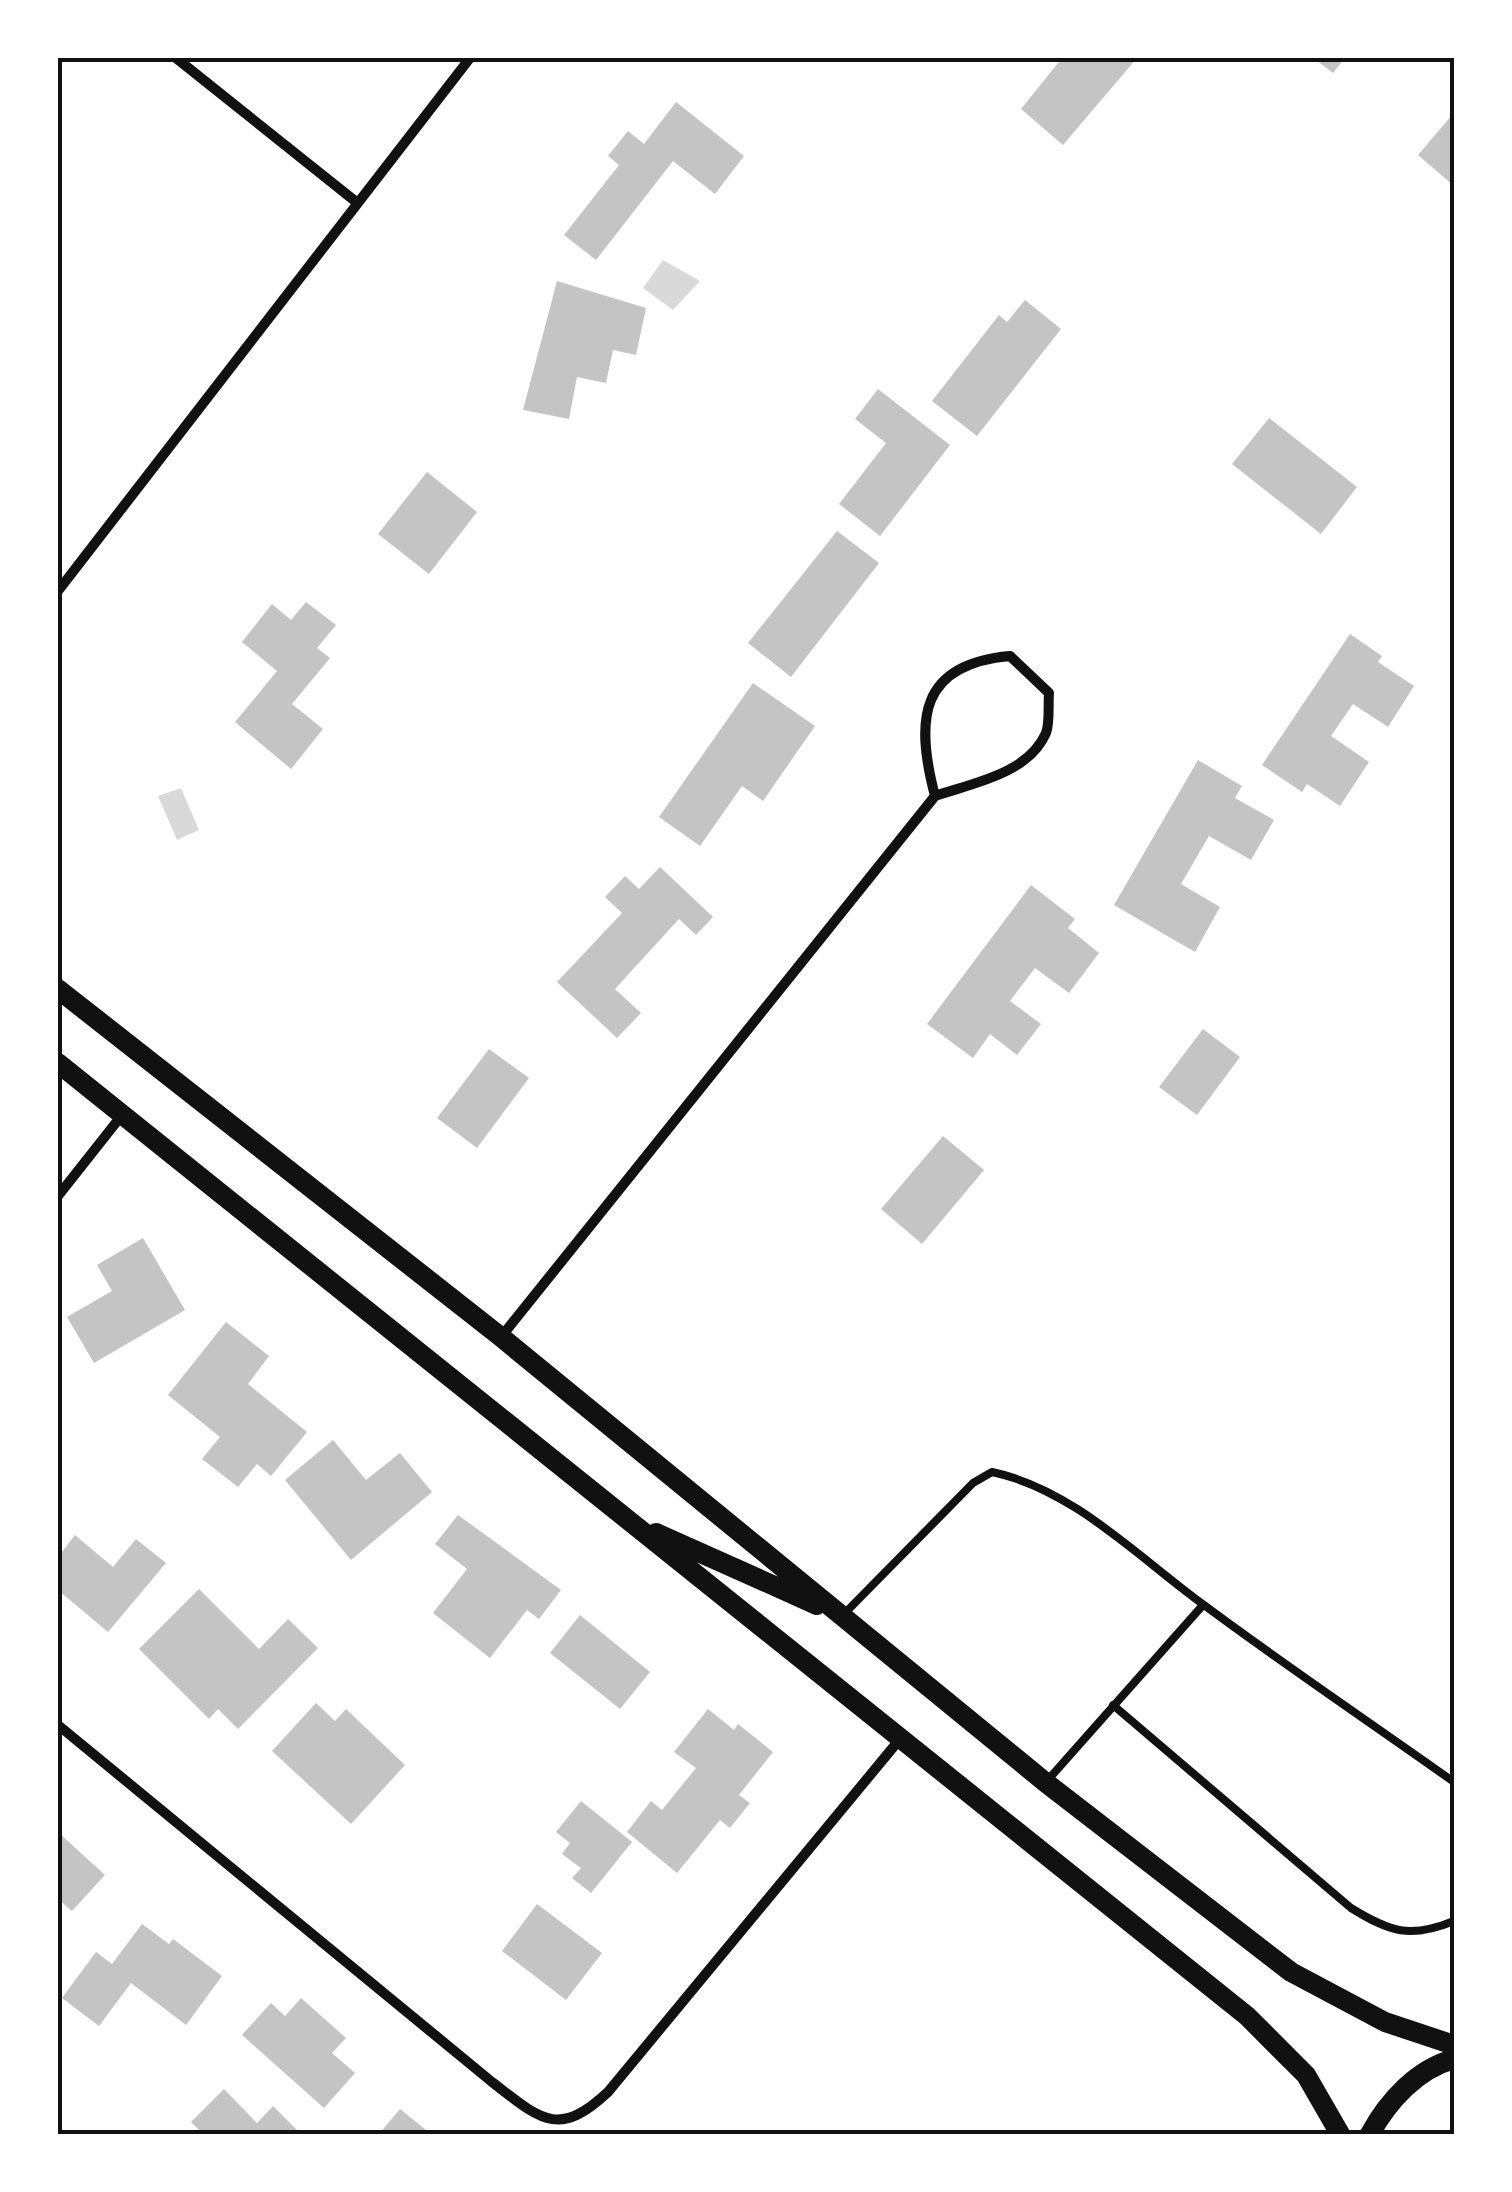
<svg xmlns="http://www.w3.org/2000/svg" width="1512" height="2192" font-family="'DM Sans',sans-serif">
  <style>
    .water { fill: #d9d9d9 }
    .building { fill: #c4c4c4 }
    .lines { fill: none; stroke-linecap: round; stroke-linejoin: round }
    .service { stroke: #111; stroke-width: 8 }
    .minor { stroke: #111; stroke-width: 10 }
    .secondary { stroke: #111; stroke-width: 20 }
    .neatline { fill: none; stroke: #111; stroke-width: 4 }
  </style>
  <rect width="100%" height="100%" fill="#fff"/>
  <path class="water" d="M663,260L700,281L673,310L643,288Z
    M181,788L199,830L177,840L158,796Z"/>
  <path class="building" d="M1062,58H1137L1063,145L1021,109Z
    M1313,58H1345L1333,73Z
    M676,102L744,156L715,194L673,161L596,260L564,235L619,165L608,156L628,131L644,144Z
    M1452,115L1454,117V186L1418,155Z
    M557,281L646,308L636,355L613,350L606,383L577,377L569,419L523,410Z
    M1025,300L1061,329L977,436L932,401L999,315L1007,322Z
    M878,389L950,445L880,536L839,504L886,443L855,419Z
    M1269,418L1357,487L1321,534L1232,464Z
    M427,472L477,512L429,574L378,534Z
    M837,531L879,563L791,677L748,643Z
    M306,602L336,625L317,648L330,658L292,704L323,729L291,769L235,722L277,671L242,642L272,604L291,620Z
    M1350,634L1382,656L1378,662L1414,686L1388,727L1353,704L1331,736L1369,762L1340,806L1307,784L1302,792L1262,765Z
    M753,683L815,726L763,801L742,786L700,846L659,817Z
    M1198,760L1242,786L1235,798L1274,820L1251,860L1209,836L1181,884L1220,907L1195,952L1114,905Z
    M660,867L713,917L696,935L679,919L615,989L641,1013L617,1038L557,982L622,913L605,897L625,876L639,889Z
    M1031,885L1075,919L1068,928L1099,953L1069,993L1035,968L1010,1001L1041,1024L1017,1055L990,1034L973,1058L927,1024Z
    M1203,1029L1240,1057L1197,1115L1159,1087Z
    M489,1049L529,1078L477,1148L437,1118Z
    M943,1136L984,1170L922,1244L881,1209Z
    M143,1238L185,1310L94,1363L67,1317L112,1291L97,1265Z
    M226,1322L269,1356L248,1384L307,1432L271,1476L257,1464L238,1487L202,1459L220,1437L168,1395Z
    M333,1440L366,1480L400,1453L432,1492L351,1560L285,1480Z
    M458,1515L561,1590L539,1619L527,1610L490,1658L433,1613L467,1569L435,1544Z
    M75,1535L113,1567L136,1539L166,1563L108,1632L58,1590V1557Z
    M199,1589L259,1649L288,1619L318,1648L238,1729L218,1709L209,1719L139,1649Z
    M580,1615L650,1672L620,1709L550,1653Z
    M316,1703L335,1721L346,1709L405,1765L351,1824L272,1751Z
    M708,1709L734,1730L738,1724L773,1752L739,1795L750,1803L730,1828L720,1820L677,1873L627,1832L651,1801L662,1810L696,1768L674,1752Z
    M581,1801L632,1842L591,1893L572,1878L581,1868L562,1854L570,1843L556,1832Z
    M58,1832L105,1875L72,1911L58,1899Z
    M537,1904L602,1953L566,2000L502,1951Z
    M142,1924L169,1944L173,1939L222,1976L186,2025L131,1983L99,2026L62,1998L96,1952L112,1964Z
    M301,1998L346,2038L332,2053L355,2073L324,2108L242,2035L271,2003L285,2016Z
    M224,2089L257,2123L273,2106L301,2134H203L191,2122Z
    M400,2109L431,2134H379Z"/>
  <g class="lines">
    <path class="service" d="M844,1614L973,1483L992,1472C1073,1489 1138,1557 1204,1605C1286,1666 1371,1723 1454,1782
      M1113,1705L1351,1908C1390,1932 1410,1939 1454,1921
      M1047,1781L1203,1605"/>
    <path class="minor" d="M176,58L355,201
      M58,591L470,58
      M1010,656L1049,693C1048,705 1050,723 1046,733C1028,774 973,783 935,796C915,720 919,664 1010,656Z
      M58,1196L122,1115
      M501,1337L935,796
      M58,1725L492,2082C540,2119 558,2139 608,2092L900,1739"/>
    <path class="secondary" d="M58,989L501,1337L1045,1782L1291,1972L1385,2022L1454,2045
      M58,1063L1247,2016L1306,2075L1340,2134
      M656,1533L817,1605
      M1370,2134C1388,2101 1417,2069 1454,2059"/>
  </g>
  <rect width="1512" height="2192" fill="none" stroke="#ffffff" stroke-width="120"/>
  <rect x="60" y="60" width="1392" height="2072" class="neatline"/>
</svg>
